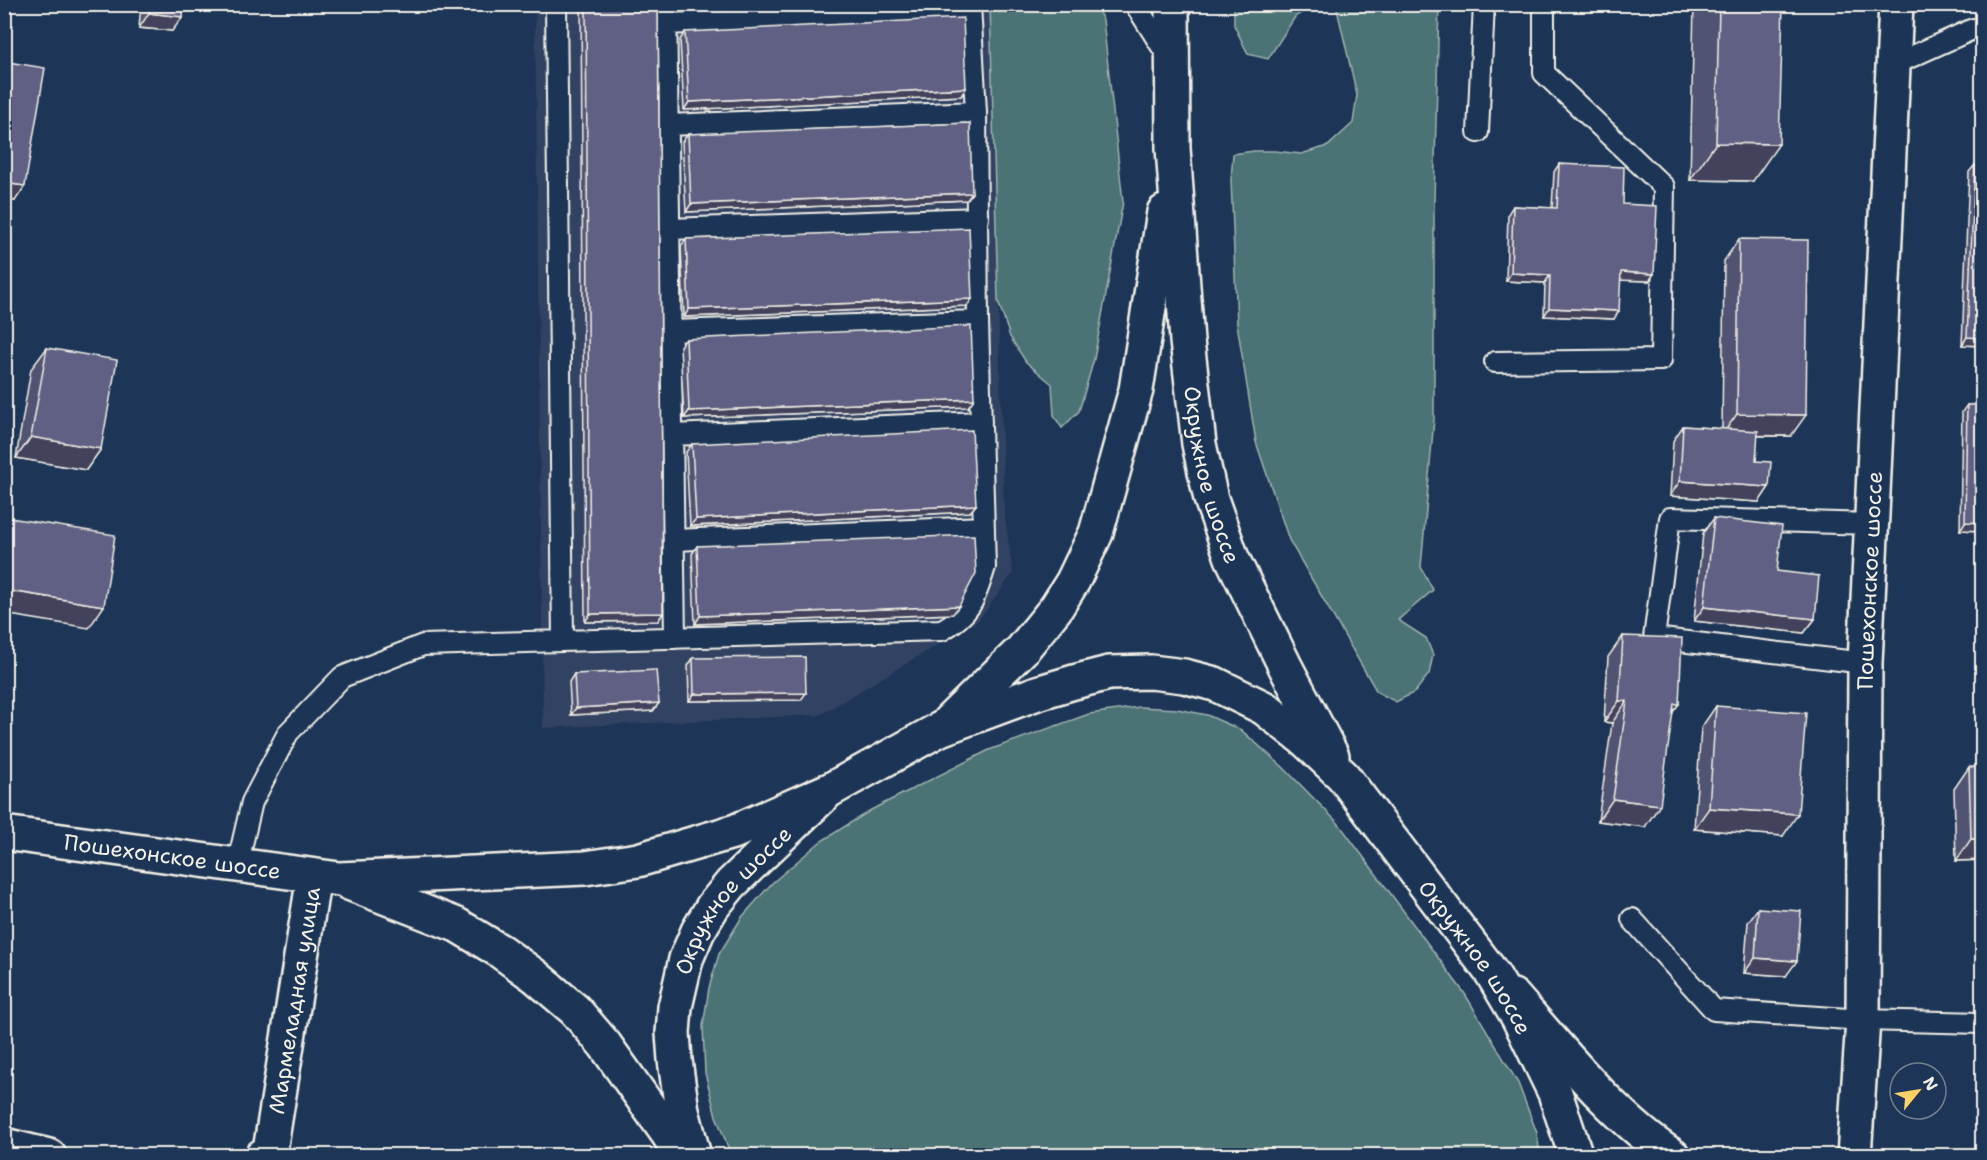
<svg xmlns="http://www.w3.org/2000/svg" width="1987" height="1160" font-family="'Shantell Sans',sans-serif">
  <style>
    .built { fill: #304264 }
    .green { fill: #4c7376; stroke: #a0b2af; stroke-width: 1.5 }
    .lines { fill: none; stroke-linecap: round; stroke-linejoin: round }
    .lane-casing { stroke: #f4f1e8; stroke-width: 24 }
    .street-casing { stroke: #f4f1e8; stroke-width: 38 }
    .secondary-casing { stroke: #f4f1e8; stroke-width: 38 }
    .primary-casing { stroke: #f4f1e8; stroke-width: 38 }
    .lane { stroke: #1d3557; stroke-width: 20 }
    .street { stroke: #1d3557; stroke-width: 33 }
    .secondary { stroke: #1d3557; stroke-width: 33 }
    .primary { stroke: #1d3557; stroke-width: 33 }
    .wall { fill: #515372; stroke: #f4f1e8; stroke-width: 1.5 }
    .shaded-wall { fill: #42435c; stroke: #f4f1e8; stroke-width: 1.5 }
    .building { fill: #5e6084; stroke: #f4f1e8; stroke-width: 1.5 }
    .labels { text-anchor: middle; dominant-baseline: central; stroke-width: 4.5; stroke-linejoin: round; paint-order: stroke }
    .street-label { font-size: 22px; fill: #f4f1e8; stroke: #1d3557 }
  </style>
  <rect width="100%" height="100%" fill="#1d3557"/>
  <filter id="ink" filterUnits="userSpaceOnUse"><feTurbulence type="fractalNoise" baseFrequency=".0167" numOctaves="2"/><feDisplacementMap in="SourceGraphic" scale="12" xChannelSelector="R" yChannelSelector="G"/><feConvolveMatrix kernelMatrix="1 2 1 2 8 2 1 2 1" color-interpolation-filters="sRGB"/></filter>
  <g filter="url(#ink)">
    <path class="built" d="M535,5H990L1004,511L1013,573L979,620L820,715L543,728Z"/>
    <path class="green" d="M990,5H1095L1103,20L1123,202L1094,359L1079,411L1062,428L1054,416L1052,384L1026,362L1010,337L998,301Z
      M1234,5V4L1313,5L1295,17L1268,59L1248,54L1234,25Z
      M1336,5H1439L1434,201V419L1421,567L1433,590L1398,620L1426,638L1433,655L1429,674L1415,692L1396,702L1377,692L1289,540L1256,442L1237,324L1231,180L1233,154L1254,151H1275L1301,154L1328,146L1353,123L1357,95Z
      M1139,707L1177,709L1207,715L1241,730L1283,767L1339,824L1465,994L1518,1083L1537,1133L1540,1155H731L716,1116L705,1073L703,1026L709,988L719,954L742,917L772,883L820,842L871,810L989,750L1089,714Z"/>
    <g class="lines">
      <g class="lane-casing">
        <path id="lane" d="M556,4L563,640
          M666,4L675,638
          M1135,4L1169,58
          M666,24L970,11
          M1893,65L1973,29L1982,30
          M668,125L976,112
          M1478,132L1484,4
          M669,229L978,218
          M671,331L978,321
          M1495,362L1661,360L1664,187L1544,73V4
          M672,435L981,422
          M674,540L984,527
          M1865,663L1654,638L1670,518L1871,524
          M237,866L252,802L288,733L342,677L423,645L942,630C972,613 975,598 985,567L978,321L976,112L970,4
          M1632,919L1714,1010L1863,1020L1982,1023"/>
      </g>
      <g class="street-casing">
        <g id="street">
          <path d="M4,1145L49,1156"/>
          <path id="s1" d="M262,1156L270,1151L314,876"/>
          <path id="s2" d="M1854,1156L1863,1020L1865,663L1896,4"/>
        </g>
      </g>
      <g class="secondary-casing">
        <g id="secondary">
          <path id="s3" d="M4,833L339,879L585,868L638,860L736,831L827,791"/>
          <path d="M349,883L457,925L500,951L535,976L575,1010L605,1045L668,1134L682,1156"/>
          <path d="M1513,996C1560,1049 1613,1117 1673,1156"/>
        </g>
      </g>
      <g class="primary-casing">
        <g id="primary">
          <path id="s4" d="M1172,4L1173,148L1187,341L1199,444L1211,499L1232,558L1286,668L1332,756"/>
          <path d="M949,721L1022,650L1056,608L1073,581L1096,533L1136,390L1164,212"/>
          <path id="s5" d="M694,1156L682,1111L675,1060L673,1033L675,1007L686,959L698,931L713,906L731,884L828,791L940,729L1037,693L1074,682L1109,673L1151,672L1184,676L1215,684L1264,708L1305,740L1343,776L1492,973L1518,1017L1555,1093L1576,1156"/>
        </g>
      </g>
      <use href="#lane" class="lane"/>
      <use href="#street" class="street"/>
      <use href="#secondary" class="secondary"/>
      <use href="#primary" class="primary"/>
    </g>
    <path class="wall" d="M141,4H184L172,31L139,28Z
      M581,4H658L663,613L658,621L585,622Z
      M1694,4H1783L1753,181L1690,180Z
      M685,32L966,88L961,96L684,110L680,40Z
      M8,62L15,201L4,199V67Z
      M688,134L967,200L686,212L682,142Z
      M1559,164L1623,204L1649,281L1620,280L1614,319L1544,316L1545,283L1506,281L1508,214L1513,206L1552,208L1554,172Z
      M1975,165L1983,346L1962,345L1969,172Z
      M686,239L967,306L684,317L681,247Z
      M1739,239L1791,436H1757L1756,461L1769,487L1759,502L1670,496L1673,441L1683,426L1722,429L1724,261Z
      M686,339L974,399L968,407L684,418L680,346Z
      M47,348L101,449L86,470L16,458L31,369Z
      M1967,405H1983V531L1960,530L1962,412Z
      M692,444L976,505L970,512L690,526L686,452Z
      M1714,518L1777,571L1815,619L1804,633L1694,621L1703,533Z
      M697,546L953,614L695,624L692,554Z
      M1623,636L1673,712L1645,827L1598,821L1612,723L1604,722L1608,657Z
      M693,658L801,700L689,701L688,666Z
      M574,674L659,703L653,711L571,715L569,682Z
      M1716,706L1783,836L1694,829L1701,728Z
      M1969,767L1983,860L1956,861L1954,789Z
      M1758,908L1786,976L1744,973L1748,922Z"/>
    <path class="shaded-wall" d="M686,4H777L684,8Z
      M149,13L183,17L172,31L139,28Z
      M966,88L961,96L684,110L689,102Z
      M1716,143L1779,144L1753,181L1690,180Z
      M4,183L25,186L15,201L4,199Z
      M972,193L967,200L686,212L691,204Z
      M1621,272L1654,274L1649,281L1615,280Z
      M1511,273L1550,275L1545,283L1506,281Z
      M972,299L967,306L684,317L689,309Z
      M1549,308L1619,311L1614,319L1544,316Z
      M1967,337L1983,338V346L1962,345Z
      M974,399L968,407L684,418L689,411Z
      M1737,414L1806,415L1791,436L1722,435Z
      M31,437L101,449L86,470L16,458Z
      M1680,481L1769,487L1759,502L1670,496Z
      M976,505L970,512L690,526L696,519Z
      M1965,522L1983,523V531L1960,530Z
      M4,590L104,606L89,628L4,614Z
      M959,606L953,614L695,624L700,616Z
      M1704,607L1815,619L1804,633L1694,621Z
      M663,613L658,621L585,622L590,614Z
      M806,693L801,700L689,701L694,694Z
      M1619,701H1627L1612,723L1604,722Z
      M659,703L653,711L571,715L576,708Z
      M1674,704H1679L1663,725Z
      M1613,799L1660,805L1645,827L1598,821Z
      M1709,808L1798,814L1783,836L1694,829Z
      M1971,839H1983V860L1956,861Z
      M1755,958L1797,961L1786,976L1744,973Z"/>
    <path class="building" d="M150,4H184L183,17L149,13Z
      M586,4H658L663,613L590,614Z
      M1719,4H1783L1779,144L1716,143Z
      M963,18L966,88L689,102L685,32Z
      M8,62L45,68L25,186L4,183V81Z
      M970,123L972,193L691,204L688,134Z
      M1559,164L1624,167L1623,204L1657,206L1654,274L1621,272L1619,311L1549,308L1550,275L1511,273L1513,206L1557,208Z
      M1975,165H1983V338L1967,337Z
      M969,228L972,299L689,309L686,239Z
      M1739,239L1808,240L1806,415L1737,414Z
      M971,326L974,399L689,411L686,339Z
      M47,348L117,360L101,449L31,437Z
      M1967,405H1983V523L1965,522Z
      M1683,426L1758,431L1756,461L1771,462L1769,487L1680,481Z
      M972,430L976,505L696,519L692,444Z
      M4,517L115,535L104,606L4,590Z
      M1714,518L1782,526L1777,571L1819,576L1815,619L1704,607Z
      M974,535L976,573L959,606L700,616L697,546Z
      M1623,636L1682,638L1679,704H1674L1660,805L1613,799L1627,701H1619Z
      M805,657L806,693L694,694L693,658Z
      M656,670L659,703L576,708L574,674Z
      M1716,706L1806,713L1798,814L1709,808Z
      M1969,767H1983V839H1971Z
      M1758,908L1801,911L1797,961L1755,958Z"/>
  </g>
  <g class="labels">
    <g class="street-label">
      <text stroke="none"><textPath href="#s4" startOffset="474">Окружное шоссе</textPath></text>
      <text stroke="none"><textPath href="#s2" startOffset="576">Пошехонское шоссе</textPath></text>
      <text stroke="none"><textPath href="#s3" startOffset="170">Пошехонское шоссе</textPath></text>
      <text stroke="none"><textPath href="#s5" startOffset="276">Окружное шоссе</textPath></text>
      <text stroke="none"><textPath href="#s5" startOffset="1220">Окружное шоссе</textPath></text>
      <text stroke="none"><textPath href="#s1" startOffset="162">Мармеладная улица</textPath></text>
    </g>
  </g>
  <rect width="1987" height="1160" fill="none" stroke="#1d3557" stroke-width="24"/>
  <rect x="12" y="12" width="1963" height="1136" fill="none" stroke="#f4f1e8" stroke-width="2" filter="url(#ink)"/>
  <g transform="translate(1918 1091) rotate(60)"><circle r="28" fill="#1d3557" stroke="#738091" stroke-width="1.5"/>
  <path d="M0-4.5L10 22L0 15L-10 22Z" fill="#ffd166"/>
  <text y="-9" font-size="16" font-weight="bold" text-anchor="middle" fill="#f4f1e8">N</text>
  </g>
</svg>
